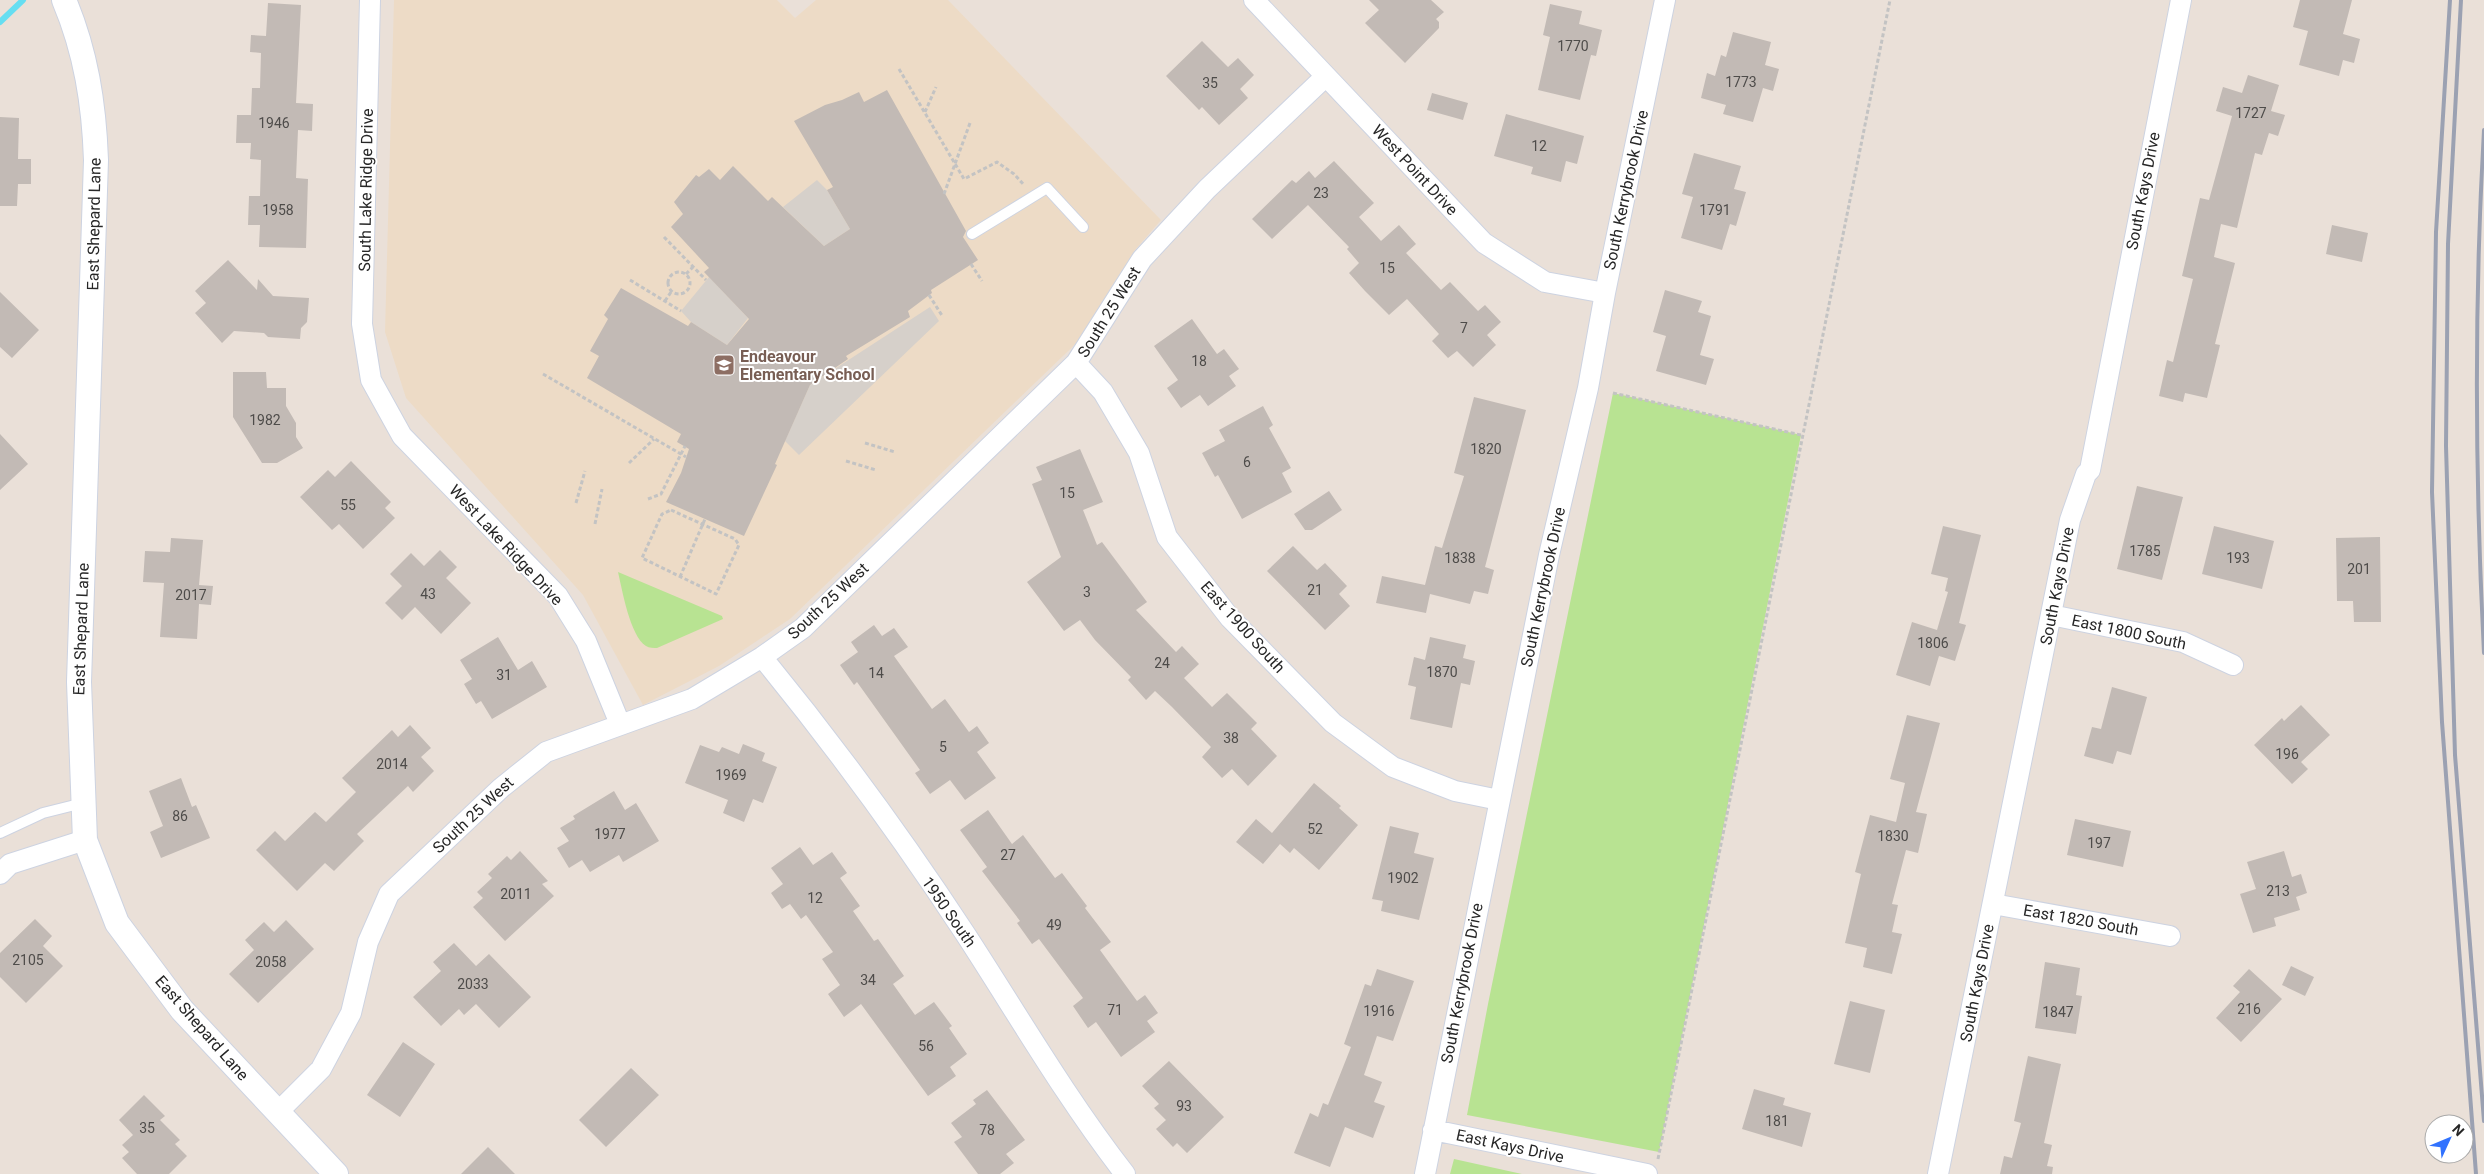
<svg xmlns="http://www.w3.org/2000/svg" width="2484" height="1174" font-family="Roboto,sans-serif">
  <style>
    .education { fill: #eddbc6 }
    .green { fill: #b8e392 }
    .plaza { fill: #d6d0ca }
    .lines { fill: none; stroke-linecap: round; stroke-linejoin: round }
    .stream { stroke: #66def1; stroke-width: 6 }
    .building { fill: #c2bab5 }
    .service-casing { stroke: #cdd3e1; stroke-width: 12 }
    .minor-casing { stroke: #cdd3e1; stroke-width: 22 }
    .tertiary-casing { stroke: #cdd3e1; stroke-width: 26 }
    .path { stroke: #c3c3c3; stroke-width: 3; stroke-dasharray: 4 2.5; stroke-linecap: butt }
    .service { stroke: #fff; stroke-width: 10 }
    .minor { stroke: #fff; stroke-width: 20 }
    .tertiary { stroke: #fff; stroke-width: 24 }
    .rail { stroke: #9ba1b2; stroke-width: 4 }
    .labels { text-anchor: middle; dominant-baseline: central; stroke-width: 4; stroke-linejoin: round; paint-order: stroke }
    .number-label { font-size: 14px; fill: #4e4c4a }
    .street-label { font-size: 16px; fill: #272727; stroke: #fff }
    .education-label { font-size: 16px; font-weight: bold; fill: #785e54; stroke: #fff; text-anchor: start }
  </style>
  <rect width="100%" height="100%" fill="#eae0d8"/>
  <path class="education" d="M394,0H777L795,18L816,0H948L1161,220L1135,250L1090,330L790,619L719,666L643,705L583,595L406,398L385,332Z"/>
  <path class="green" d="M1613,393L1801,435L1659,1152L1467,1115L1488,1004Z
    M618,572L722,616L723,619L657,648C654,648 649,648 646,646C630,636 622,589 618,572Z
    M1454,1159L1522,1174H1450Z"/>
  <path class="plaza" d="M817,180L827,190L850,229L824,246L783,207Z
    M709,277L748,318L727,345L691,322L681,311Z
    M930,307L939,321L799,455L785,441L810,385Z"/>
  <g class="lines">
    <path class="stream" d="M0,22L23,0"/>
  </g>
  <path class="building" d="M1369,0H1431L1444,12L1436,19L1439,22V28L1405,63L1365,23L1379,10Z
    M2300,0H2352L2343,34L2360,39L2354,63L2343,60L2339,76L2299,65L2308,31L2293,27Z
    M268,3L301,5L296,103L313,104L312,131L298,130L296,178L308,179L306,248L259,247L260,225H248L249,196H260L261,160L250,159L251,143H236L237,115H251L252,88H260L261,53L250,52L251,35L266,36Z
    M1550,4L1582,11L1579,24L1602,30L1596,56L1591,55L1580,100L1538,90L1550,37L1543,35Z
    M1733,32L1771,42L1765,65L1779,69L1773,91L1763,88L1753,122L1723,114L1726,105L1701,98L1707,73L1715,76L1721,55L1726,57Z
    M1202,41L1228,67L1238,58L1254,75L1240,89L1248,98L1219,125L1202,107L1199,110L1166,76Z
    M2248,75L2279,85L2271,111L2285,115L2278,136L2269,133L2262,155L2255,153L2237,228L2221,224L2214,257L2235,263L2215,344L2220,345L2207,398L2185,393L2183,402L2159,396L2167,360L2173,362L2193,279L2182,276L2200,198L2209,200L2232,116L2216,111L2223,87L2242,93Z
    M887,90L966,231L963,237L978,260L931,290L932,293L908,311L910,317L846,356L848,359L810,385L775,464L777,465L744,536L666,502L681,473L689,449L677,442L681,434L587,378L599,356L590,351L608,319L604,315L621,288L688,326L691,322L727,345L749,319L704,272L709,268L671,227L683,214L674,202L696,175L699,177L709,169L720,180L733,166L768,201L772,197L824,246L850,229L827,190L833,187L794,121L825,105L842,100L859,92L864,102Z
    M1432,93L1468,103L1463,120L1427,110Z
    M1506,114L1584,136L1577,164L1566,161L1561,182L1531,174L1533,167L1494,156Z
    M0,117L19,118L18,159H31V184H18L17,206H0Z
    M1694,153L1741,166L1734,189L1746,192L1736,226L1730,224L1722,250L1681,238L1693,197L1682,194Z
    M1334,161L1374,203L1359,217L1381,241L1399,225L1416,244L1406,253L1441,290L1450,282L1478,311L1485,305L1501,322L1487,335L1496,345L1473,367L1457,351L1448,358L1432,341L1439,334L1407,299L1389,315L1365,291L1349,273L1359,263L1347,249L1349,247L1308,205L1272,239L1252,219L1292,180L1296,183L1309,171L1315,178Z
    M2332,225L2368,233L2362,262L2326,254Z
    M228,260L257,290L258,279L273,296L309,298L307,322L301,328L300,339L268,337L264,333L234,331L222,343L195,313L206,303L195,291Z
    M1665,290L1702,301L1698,312L1711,316L1700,355L1714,359L1706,385L1656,371L1666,336L1653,332Z
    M0,292L39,330L12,358L0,347Z
    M1192,319L1217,354L1224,349L1239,369L1229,376L1236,386L1208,406L1200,395L1181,408L1167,388L1178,380L1154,346Z
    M233,372H266L267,388H286V406L296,423V437L303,448L277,463H262L233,417Z
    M1474,397L1526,410L1485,567L1494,570L1488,594L1474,591L1470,604L1430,594L1426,613L1376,603L1382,576L1425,585L1435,546L1442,548L1464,476L1454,473Z
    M1263,406L1273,425L1269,428L1291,468L1282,473L1292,492L1242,519L1218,475L1215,477L1202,453L1225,441L1219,430Z
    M0,434L28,464L0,490Z
    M1080,449L1103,502L1083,510L1097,545L1102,542L1147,602L1136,610L1176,652L1182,646L1199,664L1184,678L1212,707L1227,693L1257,723L1251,729L1277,756L1248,786L1232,769L1222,778L1202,757L1211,747L1172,707L1155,691L1146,700L1128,680L1131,677L1095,640L1080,620L1064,631L1027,582L1061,557L1032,484L1042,480L1036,467Z
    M351,461L391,502L385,508L395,518L363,549L339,524L332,530L300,497L328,470L335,477Z
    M2137,486L2183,497L2162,580L2117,569Z
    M1329,491L1342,510L1312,530H1305L1294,514Z
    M1943,526L1981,535L1959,623L1966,625L1955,661L1939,656L1930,686L1896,675L1912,622L1937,630L1948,592L1945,591L1948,578L1931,574Z
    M2214,526L2274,541L2262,589L2202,574Z
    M2380,537L2381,622H2354L2353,601H2337L2336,538Z
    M171,538L203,540L199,585L213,586L211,605L199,604L197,639L160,637L164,583L143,582L145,551L170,552Z
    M1293,546L1317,570L1325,563L1347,586L1339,594L1350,606L1325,630L1267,571Z
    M440,550L457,567L446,578L471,603L441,634L415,607L402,620L385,603L402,586L390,574L411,553L424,566Z
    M874,625L882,636L894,628L908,647L894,656L932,709L945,699L969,732L977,726L989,743L977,752L996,778L965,800L950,780L930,794L915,773L920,770L857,682L854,685L840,665L858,652L851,642Z
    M498,637L518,670L532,661L547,687L492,719L481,701L476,704L464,684L472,679L460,660Z
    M1430,637L1466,645L1463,658L1475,661L1470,685L1461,683L1452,728L1410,719L1416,687L1408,685L1414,657L1425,660Z
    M2112,687L2147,697L2131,755L2117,751L2113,764L2084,756L2092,727L2101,729Z
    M2301,705L2330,735L2301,762L2308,769L2292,784L2254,745L2282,718L2284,721Z
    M1907,715L1940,723L1916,812L1927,814L1918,853L1906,850L1892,904L1898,905L1892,932L1902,934L1892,974L1863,967L1867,948L1845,943L1861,874L1855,872L1870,815L1896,822L1905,783L1890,779Z
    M410,725L431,748L421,757L434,771L413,792L408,786L357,834L364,841L334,871L325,863L297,891L256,850L275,831L285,841L315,812L326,822L356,792L342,778L392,730L398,737Z
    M743,744L765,753L762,761L777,767L763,803L753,799L744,822L723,813L728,800L685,783L700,745L719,752L722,747L739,754Z
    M181,778L192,807L196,805L210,838L161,858L150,832L163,826L149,791Z
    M1314,783L1341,806L1339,808L1358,825L1319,870L1294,848L1290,853L1280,844L1263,864L1236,842L1256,819L1272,833Z
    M614,791L625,810L636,803L659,841L623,862L619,855L590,872L582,860L569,868L557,848L569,841L560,828L575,819L573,816Z
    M988,810L1012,844L1023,835L1055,878L1062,873L1087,906L1085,908L1111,942L1100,950L1137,1001L1145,995L1158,1013L1147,1021L1155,1032L1121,1057L1096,1022L1088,1028L1073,1006L1083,998L1039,939L1032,944L1017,923L1020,921L982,871L987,867L960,830Z
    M2075,819L2131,831L2123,867L2067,855Z
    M1390,826L1419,833L1414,853L1434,858L1419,920L1381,911L1383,901L1372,899Z
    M800,847L813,865L832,852L847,873L840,878L860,906L853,911L874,941L878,939L904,976L893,984L915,1015L934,1002L952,1026L949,1028L967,1054L950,1067L956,1076L928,1096L861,1004L844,1017L828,994L840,985L822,959L833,952L806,915L801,919L790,904L782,909L771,893L783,884L771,868Z
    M520,851L548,881L542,884L554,896L505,941L473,907L483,898L477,892L492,878L488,874L507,856L511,860Z
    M2284,851L2292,877L2301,874L2307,893L2296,897L2300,910L2274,918L2276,926L2253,933L2240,894L2256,889L2247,862Z
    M35,919L52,936L43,946L63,966L26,1003L0,977V953Z
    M286,920L314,949L258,1003L229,974L254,950L245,940L264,922L274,932Z
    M454,943L476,966L489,954L531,997L499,1028L476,1004L464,1015L459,1009L441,1026L413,997L441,971L433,962Z
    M2045,962L2080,968L2076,995L2082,996L2076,1034L2035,1028Z
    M2291,966L2314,977L2305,996L2282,985Z
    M1377,969L1414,981L1393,1041L1377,1036L1364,1075L1382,1082L1374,1102L1385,1106L1373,1138L1345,1127L1330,1167L1294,1153L1310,1113L1318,1117L1323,1103L1328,1105L1351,1047L1344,1044L1365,984L1371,986Z
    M2249,969L2282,999L2241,1042L2216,1018L2240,992L2233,986Z
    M1850,1001L1885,1010L1870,1073L1834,1064Z
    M403,1042L435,1064L400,1117L367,1095Z
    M2028,1056L2061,1064L2044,1143L2052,1145L2047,1166L2053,1167L2052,1174H2000L2004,1156L2012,1158L2021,1123L2014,1121Z
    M1169,1061L1224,1117L1187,1153L1177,1143L1173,1147L1156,1129L1166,1120L1154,1108L1159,1104L1142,1086Z
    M631,1068L659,1095L606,1147L579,1120Z
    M1754,1089L1785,1098L1783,1105L1811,1113L1802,1147L1742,1129Z
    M987,1090L1025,1140L1006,1154L1014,1163L1000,1174H978L954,1142L962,1137L951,1123L976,1104L973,1100Z
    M144,1095L165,1116L160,1120L180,1140L175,1144L187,1156L169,1174H137L122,1158L129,1152L122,1145L133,1135L119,1120Z
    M488,1147L515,1174H461Z"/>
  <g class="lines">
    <g class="service-casing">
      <path id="service" d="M972,234L1047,188L1083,227
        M0,833L43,813L83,803"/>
    </g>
    <g class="minor-casing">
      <path id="minor" d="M370,0L362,324L371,380L402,436L558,596L586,641L620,724
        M1254,0L1484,243L1545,282L1605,293
        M1076,363L1103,392L1139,453L1167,537L1230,618L1333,723L1393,767L1455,791L1499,800
        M2051,615L2183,642L2233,665
        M762,657C835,746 903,839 966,935C1018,1015 1066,1098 1125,1174
        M0,874L10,864L85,840
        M1993,904L2170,936
        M277,1113L321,1069L351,1013L368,942L389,894L501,788L546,752L692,699L762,657L803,628L1076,363L1142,259L1207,189L1326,76
        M1433,1130L1647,1174
        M1425,1174L1549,555L1588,388L1605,293L1665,0
        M1938,1174L2070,520L2086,474L2090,470L2181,0"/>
    </g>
    <g class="tertiary-casing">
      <path id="tertiary" d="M64,0C86,52 94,104 96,160L79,682L85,840L117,923L182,1010L336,1174"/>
    </g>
    <path class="path" d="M899,69L964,179L997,162L1014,174L1024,185
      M925,112L936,87
      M944,194L970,123
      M664,237L706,280
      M971,264L982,281
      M668 283a11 11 0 1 1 22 0a11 11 0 1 1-22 0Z
      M686,274L693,267
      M630,280L681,311
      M929,295L943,317
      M665,301L671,292
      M543,374L686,457
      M1613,393L1801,435
      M865,443L895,452
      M846,461L876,470
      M629,463L654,439
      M648,499L661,494L685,446
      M576,503L585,471
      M671,510L735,539L739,545L716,594L642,558L662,514Z
      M595,524L602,489
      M680,577L705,519
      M1658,1159L1890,0"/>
    <use href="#service" class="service"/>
    <use href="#minor" class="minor"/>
    <use href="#tertiary" class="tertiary"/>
    <path class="rail" d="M2450,0L2436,232L2432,492L2442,722L2476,1174
      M2461,0L2448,244L2446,446L2455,755L2484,1121
      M2484,130C2474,304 2475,479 2484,653"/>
  </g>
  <defs>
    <g id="school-square" transform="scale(1.125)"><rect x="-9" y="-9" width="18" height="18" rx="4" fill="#8d6e63" stroke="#fff"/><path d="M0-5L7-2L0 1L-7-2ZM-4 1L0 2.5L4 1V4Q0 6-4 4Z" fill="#fff"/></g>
  </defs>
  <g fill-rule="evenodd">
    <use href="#school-square" x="724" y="365"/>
  </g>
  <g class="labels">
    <g class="number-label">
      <text x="1573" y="46">1770</text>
      <text x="1741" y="82">1773</text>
      <text x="1210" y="83">35</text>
      <text x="2251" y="113">1727</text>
      <text x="274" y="123">1946</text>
      <text x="1539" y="146">12</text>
      <text x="1321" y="193">23</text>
      <text x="278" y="210">1958</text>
      <text x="1715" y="210">1791</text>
      <text x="1387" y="268">15</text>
      <text x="1464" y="328">7</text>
      <text x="1199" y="361">18</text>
      <text x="265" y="420">1982</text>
      <text x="1486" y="449">1820</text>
      <text x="1247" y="462">6</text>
      <text x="1067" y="493">15</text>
      <text x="348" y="505">55</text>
      <text x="2145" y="551">1785</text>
      <text x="1460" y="558">1838</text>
      <text x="2238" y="558">193</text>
      <text x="2359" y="569">201</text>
      <text x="1315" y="590">21</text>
      <text x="1087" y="592">3</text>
      <text x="428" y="594">43</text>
      <text x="191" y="595">2017</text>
      <text x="1933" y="643">1806</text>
      <text x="1162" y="663">24</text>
      <text x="1442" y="672">1870</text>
      <text x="876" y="673">14</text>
      <text x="504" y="675">31</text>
      <text x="1231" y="738">38</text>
      <text x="943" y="747">5</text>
      <text x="2287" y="754">196</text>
      <text x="392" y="764">2014</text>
      <text x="731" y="775">1969</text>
      <text x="180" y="816">86</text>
      <text x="1315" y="829">52</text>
      <text x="610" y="834">1977</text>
      <text x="1893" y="836">1830</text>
      <text x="2099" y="843">197</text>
      <text x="1008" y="855">27</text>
      <text x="1403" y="878">1902</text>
      <text x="2278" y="891">213</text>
      <text x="516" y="894">2011</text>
      <text x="815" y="898">12</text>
      <text x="1054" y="925">49</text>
      <text x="28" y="960">2105</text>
      <text x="271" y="962">2058</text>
      <text x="868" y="980">34</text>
      <text x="473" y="984">2033</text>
      <text x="2249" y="1009">216</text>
      <text x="1115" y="1010">71</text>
      <text x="1379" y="1011">1916</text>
      <text x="2058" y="1012">1847</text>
      <text x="926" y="1046">56</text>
      <text x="1184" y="1106">93</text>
      <text x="1777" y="1121">181</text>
      <text x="147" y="1128">35</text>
      <text x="987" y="1130">78</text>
    </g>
    <g class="street-label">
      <text transform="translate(1415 170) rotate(47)">West Point Drive</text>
      <text transform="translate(366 190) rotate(-89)">South Lake Ridge Drive</text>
      <text transform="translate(1626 190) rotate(-78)">South Kerrybrook Drive</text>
      <text transform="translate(2143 191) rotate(-79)">South Kays Drive</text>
      <text transform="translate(94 224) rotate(-89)">East Shepard Lane</text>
      <text transform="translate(1109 312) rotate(-58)">South 25 West</text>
      <text transform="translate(506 545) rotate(47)">West Lake Ridge Drive</text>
      <text transform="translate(2057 586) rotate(-79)">South Kays Drive</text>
      <text transform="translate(1543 587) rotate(-78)">South Kerrybrook Drive</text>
      <text transform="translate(828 601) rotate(-43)">South 25 West</text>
      <text transform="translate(1243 627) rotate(48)">East 1900 South</text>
      <text transform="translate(81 629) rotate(-88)">East Shepard Lane</text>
      <text transform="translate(2129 632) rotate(12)">East 1800 South</text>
      <text transform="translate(473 815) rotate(-43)">South 25 West</text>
      <text transform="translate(949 912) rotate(55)">1950 South</text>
      <text transform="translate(2081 920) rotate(10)">East 1820 South</text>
      <text transform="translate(1462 983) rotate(-79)">South Kerrybrook Drive</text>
      <text transform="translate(1977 983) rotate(-79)">South Kays Drive</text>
      <text transform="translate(202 1028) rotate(49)">East Shepard Lane</text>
      <text transform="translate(1510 1146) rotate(12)">East Kays Drive</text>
    </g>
    <g class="education-label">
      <text x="740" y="356">Endeavour<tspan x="740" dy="18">Elementary School</tspan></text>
    </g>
  </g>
  <g transform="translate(2449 1139) rotate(46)"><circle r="24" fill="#ffffff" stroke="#a9a9a9"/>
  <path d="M0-4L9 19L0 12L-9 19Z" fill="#3172fe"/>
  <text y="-8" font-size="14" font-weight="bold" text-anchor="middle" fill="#272727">N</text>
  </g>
</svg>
